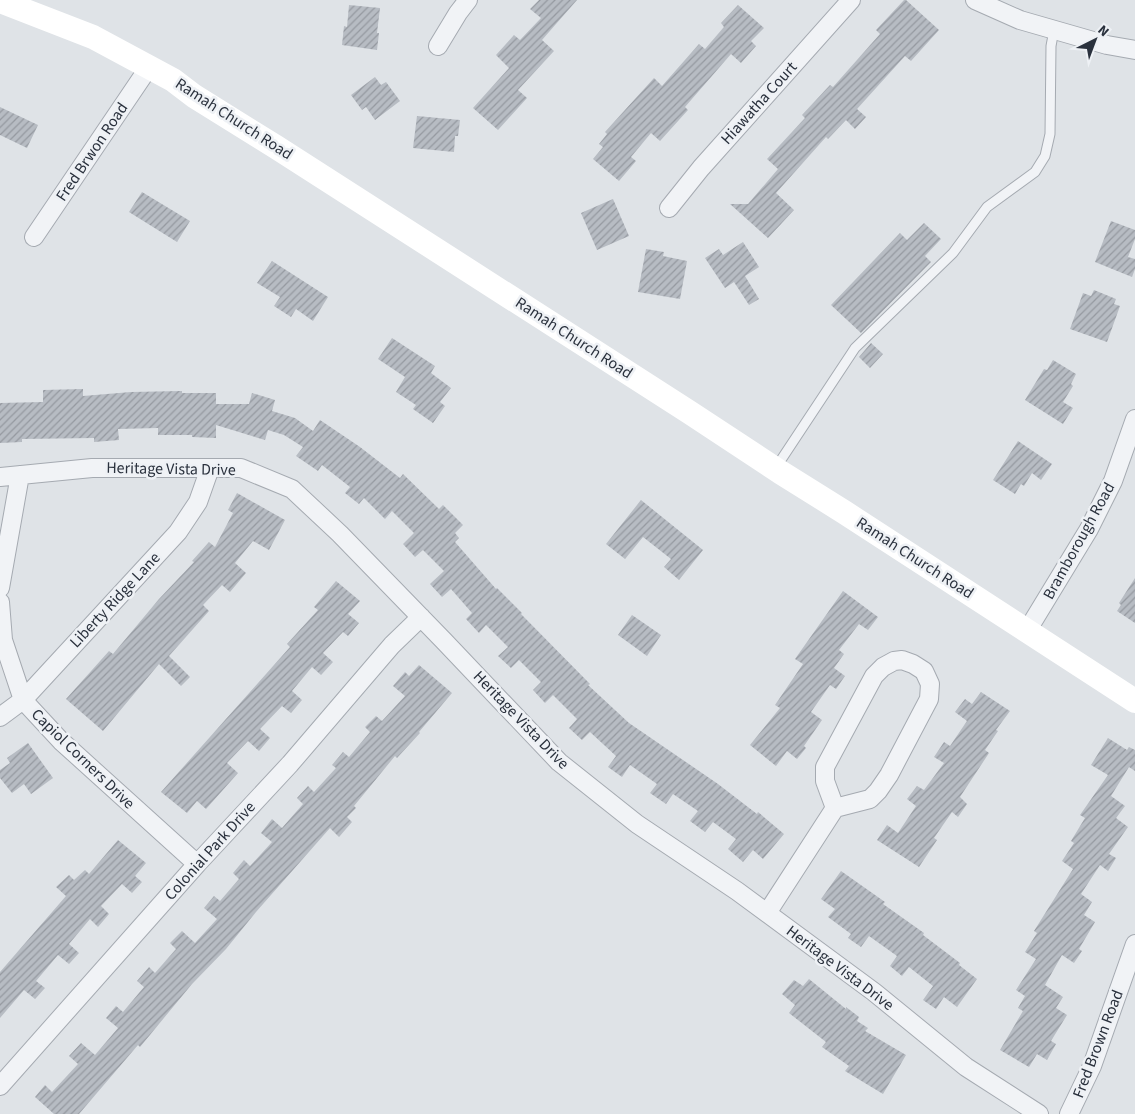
<svg xmlns="http://www.w3.org/2000/svg" width="1135" height="1114" font-family="'Source Sans 3',sans-serif">
  <style>
    .building { fill: url(#building-hatch) }
    .lines { fill: none; stroke-linecap: round; stroke-linejoin: round }
    .lane-casing { stroke: #a5aab1; stroke-width: 11 }
    .street-casing { stroke: #a5aab1; stroke-width: 20 }
    .lane { stroke: #f1f3f6; stroke-width: 9 }
    .street { stroke: #f1f3f6; stroke-width: 18 }
    .secondary { stroke: #fff; stroke-width: 24 }
    .labels { text-anchor: middle; dominant-baseline: central; stroke-width: 5; stroke-linejoin: round; paint-order: stroke }
    .street-label { font-size: 16px; fill: #2a313d; stroke: #eef1f5 }
  </style>
  <defs>
    <pattern id="building-hatch" width="6" height="6" patternUnits="userSpaceOnUse" patternTransform="scale(1.25)"><rect width="6" height="6" fill="#b7bcc3"/><path d="M-1 1l2-2M0 6l6-6M5 7l2-2" fill="none" stroke="#9599a0"/></pattern>
  </defs>
  <rect width="100%" height="100%" fill="#dfe3e7"/>
  <path class="building" d="M539,0H577L542,40L554,51L518,90L527,98L498,130L473,108L509,68L496,55L514,35L520,40L541,18L530,9Z
    M904,0H906L939,30L911,61L905,56L857,109L866,117L855,129L846,120L828,139L826,137L776,193L794,210L768,238L730,204H748L778,169L767,159L805,118L802,115L830,85L833,87L880,34L876,30Z
    M349,5L380,8L377,33H379L377,50L342,45L344,26L347,27Z
    M738,5L764,28L751,41L756,46L741,63L731,54L685,107L688,110L660,141L651,133L631,157L636,161L619,181L593,159L603,147L599,144L607,134L605,132L654,78L662,86L699,44L705,49L724,27L721,23Z
    M375,77L381,85L386,82L400,101L375,120L366,107L362,110L351,95Z
    M0,107L38,125L27,148L0,135Z
    M417,116L460,120L458,136H455L454,152L413,148Z
    M142,192L190,221L177,242L129,212Z
    M613,199L629,236L597,250L581,213Z
    M1111,221L1135,230V239L1128,257L1135,259V269L1132,277L1095,262Z
    M924,223L941,239L925,256L931,262L861,333L831,305L900,233L907,240Z
    M743,242L759,267L745,276L759,299L749,305L734,282L725,288L705,258L719,249L723,255Z
    M646,249L664,252L663,256L687,261L680,299L638,292Z
    M272,261L328,297L313,321L296,309L291,317L274,306L280,297L257,283Z
    M1094,290L1116,299L1114,304L1120,306L1107,342L1070,329L1083,293L1091,296Z
    M392,338L435,366L431,373L451,388L440,402L445,406L433,423L413,409L416,405L396,392L405,377L378,359Z
    M871,343L883,354L870,368L859,357Z
    M1053,360L1076,374L1071,384L1073,386L1063,402L1073,408L1063,424L1025,400L1044,369L1047,370Z
    M83,389V396L131,392L182,391V393H216V404H249L252,393L275,400L272,411L295,418L313,431L320,420L360,447L400,478L403,474L439,509L443,505L463,525L455,533L459,538L455,542L496,589L497,588L522,613L521,614L590,684L588,685L629,723L718,784L757,814L758,812L784,834L763,859L753,850L743,862L728,849L736,839L713,822L705,832L690,821L698,811L673,794L666,804L650,793L657,784L630,765L622,777L608,767L616,756L590,732L582,740L569,728L577,719L553,695L545,703L533,690L541,682L519,660L511,668L498,656L508,647L486,625L479,633L466,619L472,613L451,589L442,597L430,584L444,571L423,550L415,557L403,544L414,533L392,511L385,519L364,498L359,504L345,493L350,487L322,465L318,471L296,456L303,447L284,435L268,430L265,440L216,425V438L192,437V435H158V428L118,429L119,440L94,442V438L22,439V442L0,443V403L43,402V390Z
    M1018,441L1052,464L1041,480L1032,473L1024,486L1021,484L1015,494L993,480Z
    M237,493L285,520L269,550L253,541L235,563L246,573L230,592L222,585L203,605L209,611L169,656L190,677L181,686L159,664L103,731L66,699L109,651L113,654L159,599L194,562L192,561L209,542L215,547L233,513L228,510Z
    M641,500L703,550L679,580L664,567L671,559L643,537L625,559L606,544Z
    M1135,578V623L1117,611L1121,605L1119,603Z
    M336,581L360,601L348,614L359,623L348,636L343,632L323,653L333,662L321,675L312,667L292,691L302,700L291,713L282,706L260,729L270,738L259,751L248,741L227,763L238,773L206,809L197,801L187,813L161,792L290,647L287,644L318,610L314,607Z
    M843,591L878,617L868,630L859,624L839,650L844,654L834,668L845,676L836,689L830,685L811,712L822,720L804,746L806,748L797,759L787,751L776,766L750,745L780,708L775,705L803,664L795,659Z
    M632,615L661,635L647,656L618,635Z
    M419,665L452,693L419,732L420,733L397,758L395,756L354,806L356,808L347,817L352,822L339,837L330,828L256,912L226,949L192,984L140,1047L138,1045L79,1114H54L35,1097L45,1085L52,1092L78,1064L69,1056L81,1043L95,1055L118,1028L106,1018L116,1006L123,1012L144,987L137,981L149,967L155,973L176,949L170,943L182,931L195,943L217,919L204,908L214,896L220,901L239,879L233,873L244,860L250,866L272,842L261,833L272,819L282,828L303,804L297,798L308,786L314,792L336,768L332,765L343,752L349,757L370,732L365,727L376,716L382,721L405,696L393,686L405,672L409,676Z
    M981,692L1010,711L996,730L998,731L985,750L989,753L960,797L967,804L958,817L952,812L934,838L937,840L919,867L877,840L887,825L898,833L916,806L907,799L917,786L924,790L944,763L934,757L944,742L950,746L967,721L955,712L965,699L972,704Z
    M1108,738L1127,750L1129,747L1135,750V771L1129,767L1111,796L1125,806L1116,818L1128,827L1109,854L1116,858L1108,871L1100,865L1081,894L1092,902L1084,915L1095,922L1079,949L1082,951L1074,963L1062,955L1045,985L1063,997L1056,1008L1067,1015L1051,1041L1056,1044L1047,1060L1037,1054L1029,1067L1000,1050L1023,1011L1018,1008L1025,996L1016,990L1036,959L1025,952L1037,933L1034,931L1073,869L1062,861L1074,843L1071,841L1085,818L1080,815L1108,775L1091,765Z
    M28,743L53,778L31,794L24,784L12,793L0,778V770L10,763L7,758Z
    M118,840L146,863L135,876L142,882L132,893L122,884L101,906L109,914L98,927L90,919L69,944L79,953L69,964L58,955L36,981L45,988L35,999L24,990L0,1018V972L66,896L56,887L69,875L74,880L85,870L89,874Z
    M841,871L885,902L883,904L924,933L923,935L960,963L959,965L977,979L957,1007L944,997L936,1009L923,1000L933,986L909,967L902,976L890,966L897,956L869,936L861,947L848,938L851,934L828,917L835,909L821,899Z
    M809,979L846,1009V1007L859,1017L857,1021L868,1028L865,1031L906,1055L883,1094L845,1071L849,1066L822,1047L826,1042L789,1013L795,1005L782,994L794,980L803,986Z"/>
  <g class="lines">
    <g class="lane-casing">
      <path id="lane" d="M775,469L855,348L953,253L987,207L1035,172L1045,156L1050,134L1051,46L1054,30"/>
    </g>
    <g class="street-casing">
      <path id="street" d="M975,0L1020,20L1107,45L1135,50
        M438,46L458,13L468,0
        M669,208L701,168L851,0
        M34,237L149,67
        M0,477L92,468H241L292,489L340,534L444,641L559,762L637,824L737,891L874,992L966,1067L1039,1114
        M0,588L20,475
        M0,602L3,640L23,700L61,741L197,864
        M1027,631L1089,529L1113,481L1135,419
        M0,717L23,700L178,532L198,502L210,468
        M767,913L835,808L870,799L878,791L889,775L929,699L930,684L924,671L913,664L902,660L894,661L883,667L874,676L825,767V781L835,808
        M0,1086L197,864L290,764L392,645L421,617
        M1069,1114L1092,1066L1135,944"/>
    </g>
    <use href="#lane" class="lane"/>
    <use href="#street" class="street"/>
    <path class="secondary" d="M0,1L93,37L173,80L194,96L276,147L689,412L780,472L844,512L1135,701"/>
  </g>
  <g class="labels">
    <g class="street-label">
      <text transform="translate(759 103) rotate(-48)">Hiawatha Court</text>
      <text transform="translate(234 119) rotate(33)">Ramah Church Road</text>
      <text transform="translate(92 152) rotate(-56)">Fred Brwon Road</text>
      <text transform="translate(574 338) rotate(33)">Ramah Church Road</text>
      <text transform="translate(171 469) rotate(1)">Heritage Vista Drive</text>
      <text transform="translate(1079 541) rotate(-61)">Bramborough Road</text>
      <text transform="translate(915 558) rotate(33)">Ramah Church Road</text>
      <text transform="translate(115 600) rotate(-47)">Liberty Ridge Lane</text>
      <text transform="translate(521 720) rotate(46)">Heritage Vista Drive</text>
      <text transform="translate(83 759) rotate(44)">Capiol Corners Drive</text>
      <text transform="translate(210 851) rotate(-48)">Colonial Park Drive</text>
      <text transform="translate(840 968) rotate(37)">Heritage Vista Drive</text>
      <text transform="translate(1098 1044) rotate(-69)">Fred Brown Road</text>
    </g>
  </g>
  <g transform="translate(1095 40) rotate(42)" stroke="#eef1f5" stroke-width="4" paint-order="stroke">
  <path d="M0-4L9 19L0 12L-9 19Z" fill="#2a313d"/>
  <text y="-8" font-size="14" font-weight="bold" text-anchor="middle" fill="#2a313d">N</text>
  </g>
</svg>
